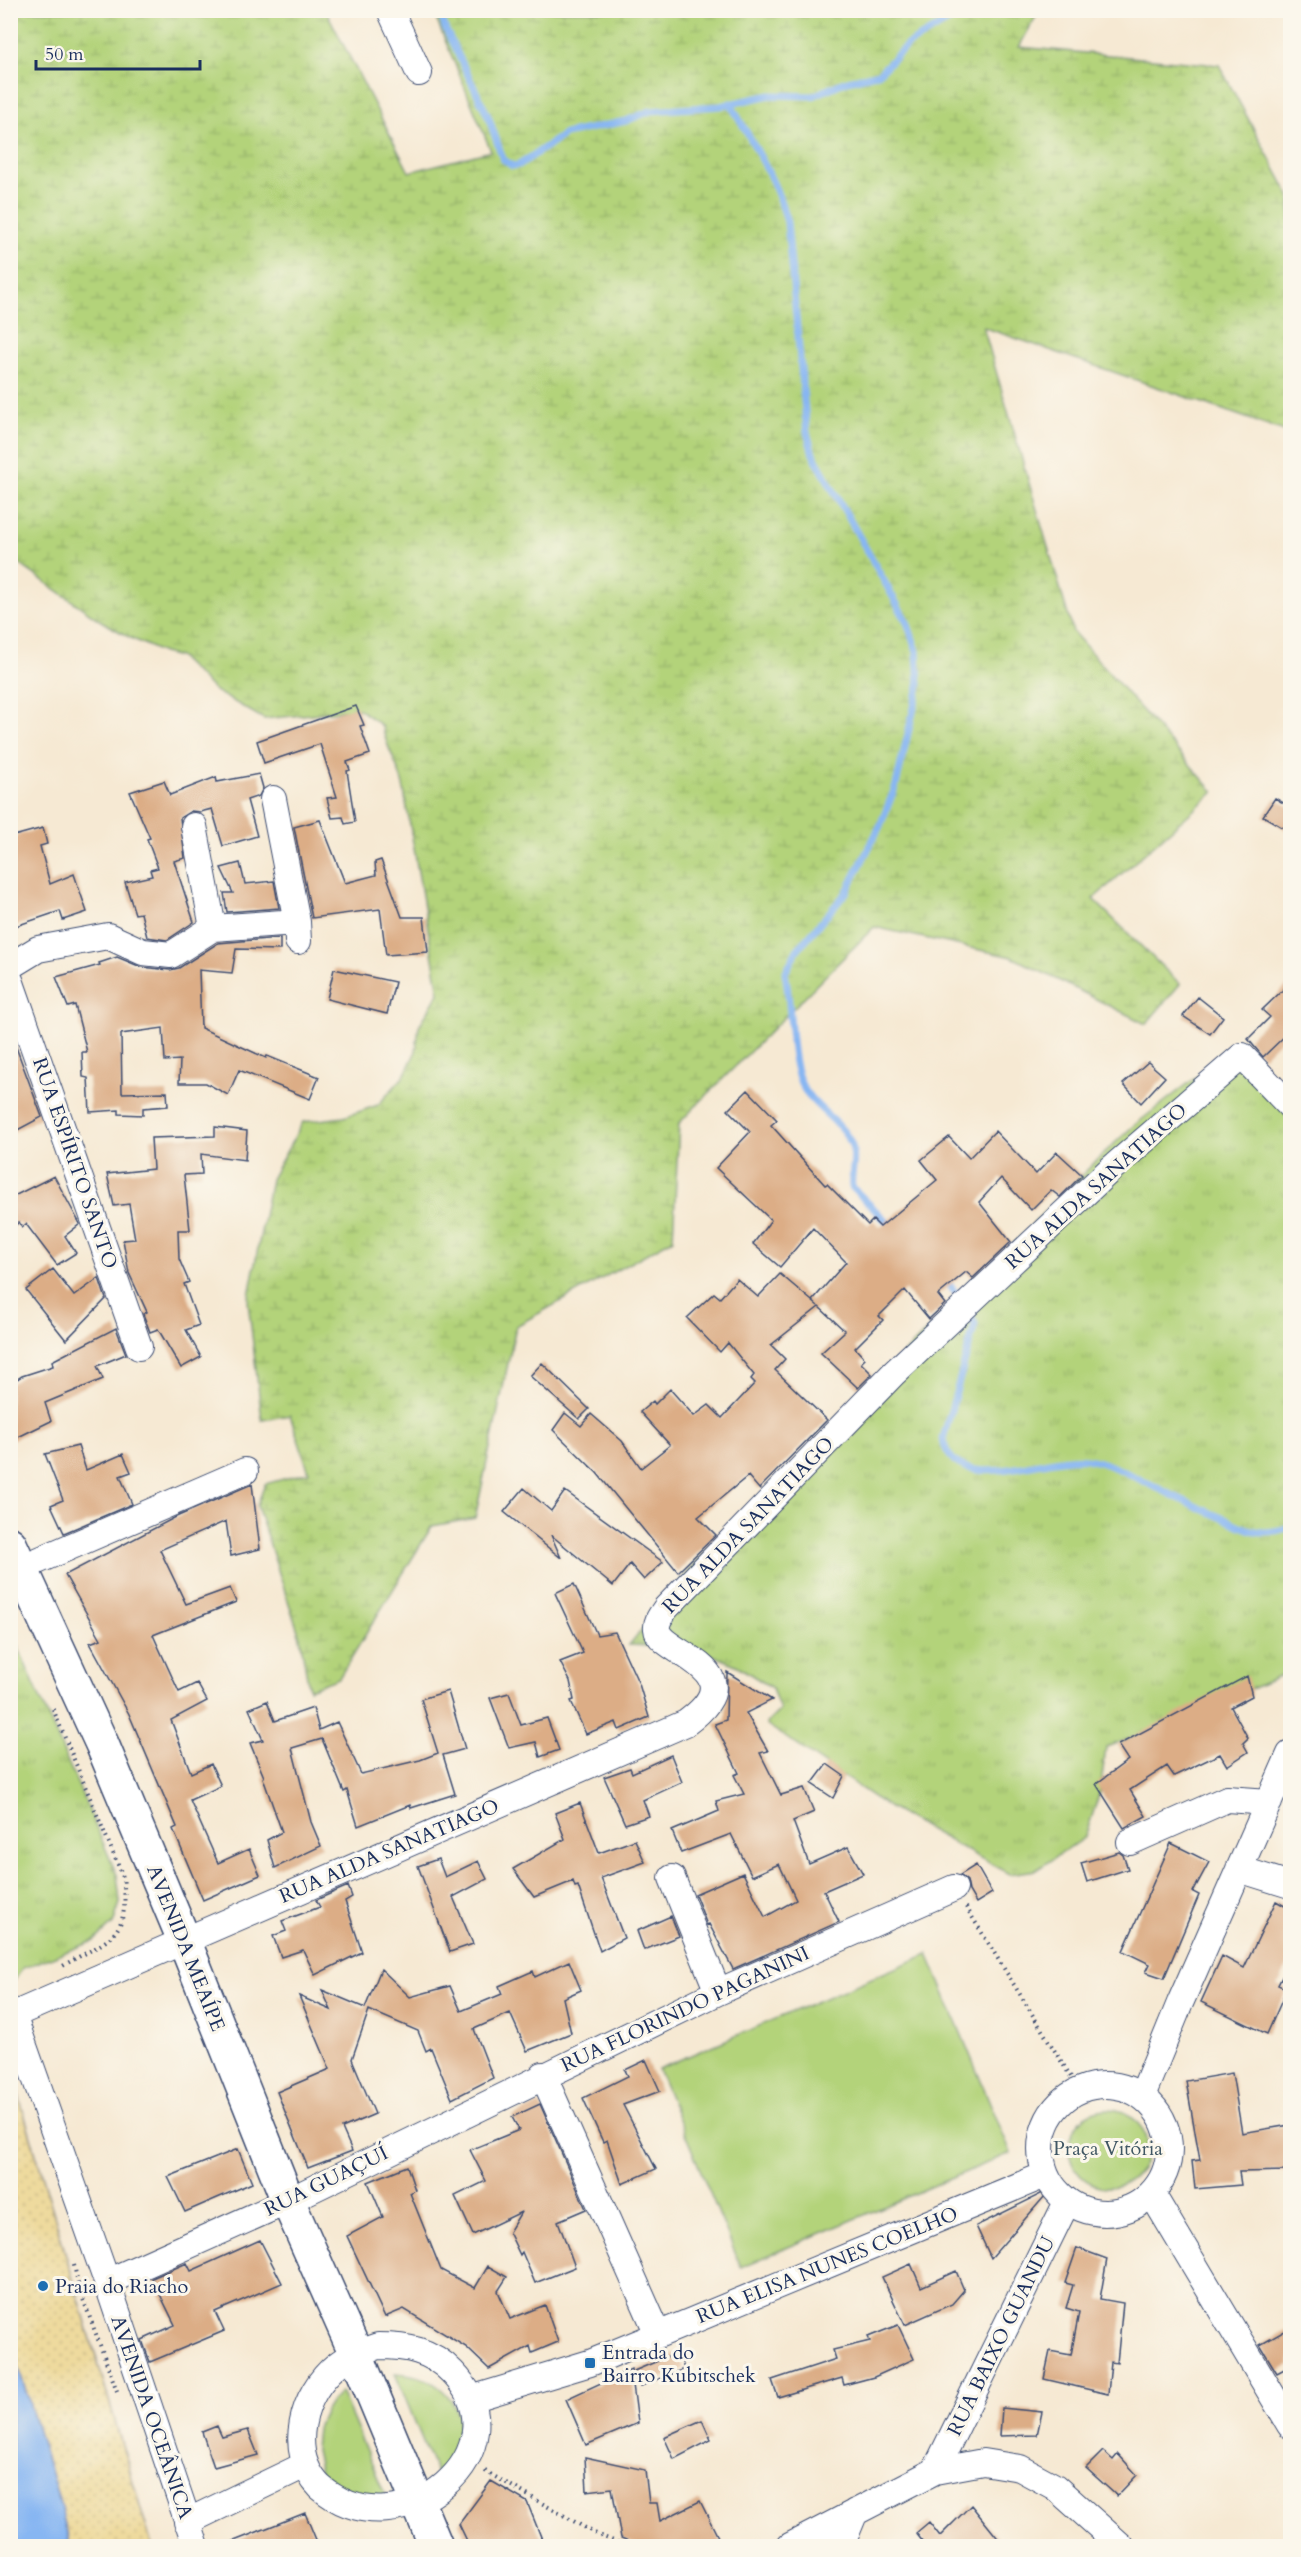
<svg xmlns="http://www.w3.org/2000/svg" width="1301" height="2557" font-family="Cardo,serif">
  <style>
    .grass { fill: url(#grass-tufts); stroke: #67816c; stroke-width: 1.5 }
    .wetland { fill: url(#wetland-marsh); stroke: #67816c; stroke-width: 1.5 }
    .sand { fill: url(#sand-dots); stroke: #84847e; stroke-width: 1.5 }
    .green { fill: #b3d37a; stroke: #67816c; stroke-width: 1.5 }
    .water { fill: #87b6f2; stroke: #5172a8; stroke-width: 1.5 }
    .lines { fill: none; stroke-linecap: round; stroke-linejoin: round }
    .stream { stroke: #87b6f2; stroke-width: 7 }
    .building { fill: #dcad86 }
    .minor-casing { stroke: #3c4b70; stroke-width: 28 }
    .major-casing { stroke: #3c4b70; stroke-width: 36 }
    .path { stroke: #3c4b70; stroke-width: 4; stroke-dasharray: 1.5 4.5; stroke-linecap: butt }
    .minor { stroke: #fff; stroke-width: 26 }
    .major { stroke: #fff; stroke-width: 33 }
    .poi-dot { fill: #1f6fb2; stroke: #fbf7ec; stroke-width: 2 }
    .labels { text-anchor: middle; dominant-baseline: central; stroke-width: 6; stroke-linejoin: round; paint-order: stroke }
    .street-label { font-size: 20px; fill: #1b2f5e; stroke: #fbf7ec }
    .park-label { font-size: 20px; fill: #415865; stroke: #fbf7ec }
    .poi-label { font-size: 20px; fill: #1b2f5e; stroke: #fbf7ec; text-anchor: start }
  </style>
  <defs>
    <pattern id="grass-tufts" width="24" height="20" patternUnits="userSpaceOnUse" patternTransform="scale(1.5)"><rect width="24" height="20" fill="#b3d37a"/><path d="M3 7l-1-3M5 7V3M7 7l1-3M15 17l-1-3M17 17v-4M19 17l1-3" fill="none" stroke="#99b56c"/></pattern>
    <pattern id="wetland-marsh" width="20" height="14" patternUnits="userSpaceOnUse" patternTransform="scale(1.5)"><rect width="20" height="14" fill="#b3d37a"/><path d="M1 5h8M5 5V1M11 12h8M15 12V8" fill="none" stroke="#99b56c"/></pattern>
    <pattern id="sand-dots" width="8" height="8" patternUnits="userSpaceOnUse" patternTransform="scale(1.5)"><rect width="8" height="8" fill="#eeda9e"/><path d="M2 2h.1M6 6h.1" fill="none" stroke="#ccbb8a" stroke-width="1.8" stroke-linecap="round"/></pattern>
  </defs>
  <rect width="100%" height="100%" fill="#fbf7ec"/>
  <filter id="ink" filterUnits="userSpaceOnUse"><feTurbulence type="fractalNoise" baseFrequency=".0167" numOctaves="2"/><feDisplacementMap in="SourceGraphic" scale="12" xChannelSelector="R" yChannelSelector="G"/><feConvolveMatrix kernelMatrix="1 2 1 2 8 2 1 2 1" color-interpolation-filters="sRGB"/></filter>
  <filter id="wash" filterUnits="userSpaceOnUse"><feTurbulence type="fractalNoise" baseFrequency=".008" numOctaves="4" result="noise"/><feDisplacementMap in="SourceGraphic" scale="24" xChannelSelector="R" yChannelSelector="G"/><feGaussianBlur stdDeviation="1.35" result="paint"/><feColorMatrix in="noise" values="0 0 0 0 0 0 0 0 0 0 0 0 0 0 0 0 0 1.4 0 .05"/><feComposite in="paint" operator="in"/></filter>
  <g filter="url(#wash)">
    <rect width="100%" height="100%" fill="#f6e9d3"/>
    <path class="grass" d="M1234,1048L1290,1105V1672L1168,1725L1106,1747L1100,1792L1085,1837L1036,1870L1009,1874L890,1808L766,1724L780,1710L772,1688L736,1665L695,1648L629,1645L699,1559L1100,1157L1132,1127Z
      M11,1631L117,1875L120,1903L113,1924L94,1941L23,1968L11,1985Z"/>
    <path class="wetland" d="M11,11H326L409,172L491,151L433,11H1039L1019,47L1219,65L1290,196V433L983,327L1073,632L1214,792L1093,899L1180,984L1146,1024L1012,957L874,927L679,1123L673,1239L516,1326L475,1518L432,1526L339,1678L309,1689L300,1637L257,1506L265,1484L309,1472L290,1415L262,1420L248,1301L271,1179L303,1122L344,1117L378,1105L404,1076L416,1051L419,1026L439,993L403,785C398,764 386,747 382,726L359,709L264,719L215,691L179,657L163,653L129,637L101,621L11,558Z"/>
    <path class="sand" d="M10,2066L152,2546H70L59,2500L11,2343Z"/>
    <path class="green" d="M928,1954L1011,2153L741,2267L658,2069Z
      M1069 2148a39 39 0 1 1 78 0a39 39 0 1 1-78 0Z
      M395,2373C457,2375 480,2431 437,2476Z
      M341,2392L392,2511H370L320,2472L315,2450L317,2428L326,2408Z"/>
    <path class="water" d="M11,2343L59,2500L70,2546H11Z"/>
    <g class="lines">
      <path class="stream" d="M440,10L445,28L488,116L503,159L512,166L519,165L565,134L626,121L650,111L720,106L770,95L813,96L844,82L879,73L907,45L950,20L960,10
        M730,103C752,142 776,179 787,222L807,432L813,454L907,622L917,651L919,686L896,785L880,826L846,893L797,950L785,973C792,1007 789,1049 799,1078C809,1108 843,1120 852,1146C857,1160 850,1173 852,1187L892,1227
        M945,1279L962,1301
        M968,1310L975,1324L943,1439C954,1500 1047,1453 1086,1459C1107,1462 1127,1473 1145,1482C1172,1495 1198,1508 1225,1519C1237,1524 1250,1532 1264,1532C1273,1532 1281,1530 1290,1527"/>
    </g>
    <g id="blocks">
      <path class="building" d="M356,706L364,725L360,726L370,754L347,762L350,770L347,771L355,822L345,824L343,817L332,818L327,798L337,797L320,744L264,763L257,741Z
        M259,774L263,788L259,796L247,800L257,836L223,846L212,809L200,812L191,811L180,818L185,858L174,861L194,922L167,940L147,937L141,913L135,914L125,882L152,876L150,870L158,868L147,839L150,838L130,792L164,781L170,795L216,777L217,782Z
        M1275,798L1290,807V832L1263,816Z
        M320,820L345,883L376,875L375,862L381,860L402,917H424L428,952L386,955L380,909L312,918L294,827Z
        M43,828L47,844L40,846L50,884L74,874L87,912L63,920L60,911L10,928V837Z
        M240,863L245,884L274,881L279,908L227,912L224,893H233L221,868Z
        M280,938V950L236,949L232,973L199,970L201,1028L266,1058L267,1056L319,1077L310,1099L239,1070L228,1095L206,1083H179L180,1060L165,1061L163,1028L121,1034L122,1093L167,1092L168,1106L143,1108V1115L119,1114V1110L90,1112L88,1078L83,1077L82,1052H87L75,1005L68,1007L56,977L100,965L99,963L117,957L141,967L170,970L179,968L218,943Z
        M334,969L395,982L387,1014L327,999Z
        M1290,983V1031L1263,1057L1248,1039L1270,1017L1262,1010Z
        M1198,997L1223,1017L1210,1034L1183,1016Z
        M10,1031L42,1117L10,1134Z
        M1148,1062L1165,1077L1141,1103L1123,1084Z
        M748,1090L777,1120L771,1125L825,1185L827,1184L868,1225L873,1220L880,1227L937,1180L921,1160L949,1137L969,1158L995,1131L1036,1174L1057,1152L1082,1175L1060,1197L1051,1190L1031,1210L1001,1178L979,1202L1011,1242L973,1278L966,1272L938,1295L945,1304L929,1319L905,1290L879,1316L883,1320L855,1348L865,1359L861,1363L872,1374L858,1388L821,1353L845,1331L819,1307L771,1345L785,1359L775,1370L827,1420L759,1489L748,1476L698,1517L716,1535L678,1572L597,1473L553,1430L565,1413L581,1426L591,1414L622,1441L641,1468L670,1445L640,1412L653,1401L655,1404L670,1389L694,1416L709,1405L722,1418L755,1383L751,1379L754,1375L728,1343L720,1352L687,1318L714,1293L720,1298L737,1279L758,1297L780,1274L818,1306L812,1301L846,1262L813,1228L780,1267L753,1244L771,1220L716,1168L750,1132L728,1110Z
        M215,1127L247,1131L245,1160L201,1154L202,1174L184,1175L190,1230H178L179,1259L189,1282L184,1284L199,1325L186,1330L201,1357L181,1368L158,1329L150,1332L143,1314L147,1312L129,1273L123,1240L135,1239L129,1204L114,1206L107,1174L153,1169L151,1138L215,1136Z
        M54,1176L80,1224L65,1236L76,1253L57,1265L26,1224L22,1227L19,1222L10,1230V1198Z
        M53,1269L74,1296L99,1278L106,1299L66,1340L26,1290Z
        M116,1328L126,1354L97,1366L103,1379L45,1403L51,1421L10,1441V1384L22,1376L53,1366L52,1361Z
        M542,1363L589,1409L579,1419L530,1376Z
        M78,1446L86,1470L123,1454L131,1472L120,1476L132,1504L64,1533L51,1505L63,1500L45,1454Z
        M252,1484L260,1549L231,1556L226,1521L160,1550L186,1604L230,1588L236,1602L153,1635L179,1692L197,1683L207,1701L171,1720L191,1773L211,1764L221,1786L190,1800L218,1863L249,1849L260,1875L203,1900L173,1829L177,1827L129,1714L90,1643L101,1639L65,1575L176,1517Z
        M524,1488L551,1511L565,1491L663,1562L644,1580L630,1564L613,1586L551,1535L561,1558L504,1512Z
        M574,1584L597,1635L615,1632L639,1684L649,1717L619,1730L616,1722L586,1734L571,1701L574,1700L570,1681L560,1662L583,1653L555,1593Z
        M727,1672L772,1700L746,1713L768,1751L760,1753L781,1795L804,1788L814,1812L793,1821L809,1864L848,1847L863,1874L824,1891L839,1922L733,1969L709,1924L707,1925L695,1894L743,1873L765,1917L796,1900L779,1864L752,1876L731,1834L681,1853L672,1831L719,1811L716,1801L744,1794L734,1775L739,1773L715,1724L726,1720Z
        M1247,1676L1252,1696L1231,1707L1248,1738L1243,1743L1248,1752L1227,1766L1220,1754L1174,1776L1167,1766L1130,1790L1146,1816L1124,1828L1096,1784L1128,1760L1118,1745Z
        M448,1691L465,1749L443,1755L455,1794L411,1808L410,1805L358,1826L347,1790L344,1792L322,1739L292,1748L311,1822L321,1846L275,1868L267,1840L282,1832L263,1778L264,1777L250,1743L263,1740L249,1709L267,1701L275,1721L313,1708L319,1730L337,1722L361,1774L420,1760L438,1753L421,1699Z
        M509,1693L521,1725L547,1718L559,1750L540,1757L536,1742L509,1748L490,1698Z
        M671,1755L682,1782L643,1800L649,1816L625,1824L604,1777L630,1768L632,1773Z
        M827,1764L844,1776L833,1798L812,1784Z
        M580,1803L599,1853L635,1840L645,1862L601,1878L624,1938L600,1951L578,1886L575,1887L573,1881L534,1897L513,1869L565,1839L555,1813Z
        M1171,1843L1209,1862L1193,1892L1199,1895L1164,1978L1146,1972L1150,1964L1123,1951Z
        M1119,1852L1123,1855L1128,1869L1087,1882L1081,1863Z
        M438,1859L445,1877L478,1861L487,1879L453,1897L473,1944L450,1952L418,1866Z
        M976,1865L992,1893L976,1903L969,1891L967,1881L960,1875Z
        M348,1886L352,1897L345,1901L362,1952L315,1975L303,1950L281,1957L273,1936L286,1931L282,1921L320,1907L316,1900Z
        M1276,1901L1290,1909V1961L1278,1985L1287,1989L1267,2034L1201,2002L1222,1956L1244,1968Z
        M671,1916L679,1936L644,1950L637,1931Z
        M569,1961L581,1990L563,1998L571,2033L527,2051L510,2013L474,2029L493,2078L452,2099L431,2048L426,2051L418,2031L369,2010L352,2059L375,2114L342,2128L352,2151L308,2168L277,2092L330,2069L299,1996L331,2010L322,1990L365,2008L381,1969L410,1997L450,1986L461,2011L502,1994L499,1986L533,1971L535,1977Z
        M646,2060L660,2091L623,2105L656,2169L622,2184L607,2140L603,2142L583,2098L628,2076L625,2070Z
        M1232,2073L1242,2133L1290,2125V2171L1239,2172L1241,2185L1195,2189L1192,2161L1200,2160L1186,2081Z
        M540,2104L586,2209L558,2221L575,2267L535,2283L522,2252L520,2255L509,2232L521,2212L473,2235L455,2196L486,2181L470,2150L519,2130L512,2117Z
        M238,2149L252,2183L185,2212L168,2177Z
        M407,2166L415,2190L410,2193L441,2270L475,2288L488,2266L507,2277L498,2291L510,2319L545,2305L558,2342L532,2353L530,2346L489,2369L466,2347L404,2309L385,2317L347,2236L383,2217L368,2182Z
        M1051,2189L991,2258L976,2226Z
        M260,2240L282,2283L215,2312L224,2331L150,2362L142,2340L175,2325L152,2278L187,2263L191,2271Z
        M1077,2248L1107,2259L1100,2299L1123,2303L1117,2363L1111,2362L1108,2394L1044,2379L1050,2351L1071,2355L1079,2312L1066,2308L1073,2285L1065,2283Z
        M911,2264L921,2287L956,2271L964,2290L952,2304L905,2325L882,2277Z
        M898,2325L914,2359L874,2377L844,2385L842,2378L778,2397L772,2380L836,2359L833,2350L870,2341L868,2337Z
        M1290,2328V2366L1277,2373L1260,2345Z
        M679,2352L684,2369L641,2386L634,2371Z
        M631,2369L638,2423L586,2445L566,2399Z
        M1002,2408L1042,2412L1037,2435L1000,2436Z
        M702,2420L711,2440L674,2459L664,2437Z
        M217,2426L222,2437L248,2430L258,2455L214,2467L202,2432Z
        M1103,2451L1113,2460L1118,2454L1137,2475L1117,2496L1086,2468Z
        M585,2457L645,2470L649,2503H657L660,2521L700,2501L723,2547H644L621,2538L612,2488L587,2491Z
        M491,2481L527,2502L543,2542L534,2547H470L459,2524Z
        M971,2505L1005,2547H927L916,2533L929,2522L940,2536Z
        M305,2513L319,2547H224V2545Z"/>
    </g>
  </g>
  <g filter="url(#ink)">
    <use href="#blocks" fill-opacity="0" stroke="#3c4b70" stroke-width="1.5"/>
    <g class="lines">
      <g class="minor-casing">
        <path id="minor" d="M390,10L419,73
          M273,799L297,922L298,941
          M194,826L213,928
          M10,966L38,949L108,936L143,952L171,955L213,928L297,922
          M10,980L139,1347
          M21,1568L245,1471
          M1130,1842L1227,1799L1269,1802
          M1239,1869L1290,1885
          M672,1878L718,1992
          M543,2075L658,2334
          M1041 2149a64 64 0 1 1 128 0a64 64 0 1 1-128 0Z
          M1142,2096L1180,2003L1290,1754
          M1152,2194L1290,2425
          M107,2282L288,2201L718,1992L954,1888
          M378,2346C407,2346 431,2350 452,2372C528,2448 402,2557 320,2487C286,2452 302,2393 337,2365C348,2356 363,2351 378,2346Z
          M471,2399L590,2363L1045,2175
          M935,2471L1067,2202
          M187,2522L305,2465
          M196,2546L107,2282L13,2015L686,1723C760,1669 658,1654 657,1629C656,1621 662,1614 666,1608L894,1373L1112,1168L1242,1056L1290,1106
          M790,2546L935,2471L983,2462L1020,2468L1055,2487L1121,2546
          M841,2546L855,2512"/>
      </g>
      <g class="major-casing">
        <path id="major" d="M10,1544L102,1744L184,1940L288,2201L356,2354L436,2546"/>
      </g>
      <path class="path" d="M53,1709L123,1877C131,1941 107,1939 61,1967
        M966,1907L1079,2090
        M74,2265L79,2288L117,2391
        M485,2471L598,2535L627,2546"/>
      <use href="#minor" class="minor"/>
      <use href="#major" class="major"/>
    </g>
  </g>
  <g class="poi-dot">
    <circle cx="43" cy="2286" r="6"/>
    <rect x="584" y="2357" width="12" height="12" rx="3"/>
  </g>
  <g class="labels">
    <g class="street-label">
      <text transform="translate(75 1163) rotate(71)">RUA ESPÍRITO SANTO</text>
      <text transform="translate(1096 1186) rotate(-42)">RUA ALDA SANATIAGO</text>
      <text transform="translate(748 1525) rotate(-46)">RUA ALDA SANATIAGO</text>
      <text transform="translate(389 1851) rotate(-23)">RUA ALDA SANATIAGO</text>
      <text transform="translate(186 1948) rotate(68)">AVENIDA MEAÍPE</text>
      <text transform="translate(685 2009) rotate(-25)">RUA FLORINDO PAGANINI</text>
      <text transform="translate(326 2181) rotate(-26)">RUA GUAÇUÍ</text>
      <text transform="translate(827 2265) rotate(-22)">RUA ELISA NUNES COELHO</text>
      <text transform="translate(1001 2336) rotate(-64)">RUA BAIXO GUANDU</text>
      <text transform="translate(152 2417) rotate(71)">AVENIDA OCEÂNICA</text>
    </g>
    <g class="park-label">
      <text x="1108" y="2148">Praça Vitória</text>
    </g>
    <g class="poi-label">
      <text x="55" y="2286">Praia do Riacho</text>
      <text x="602" y="2352">Entrada do<tspan x="602" dy="23">Bairro Kubitschek</tspan></text>
    </g>
  </g>
  <rect width="1301" height="2557" fill="none" stroke="#fbf7ec" stroke-width="36"/>
  <path d="M36 60v9h164v-9" fill="none" stroke="#1b2f5e" stroke-width="3"/>
  <text x="45" y="60" font-size="18" fill="#1b2f5e" stroke="#fbf7ec" stroke-width="4.5" paint-order="stroke">50 m</text>
</svg>
